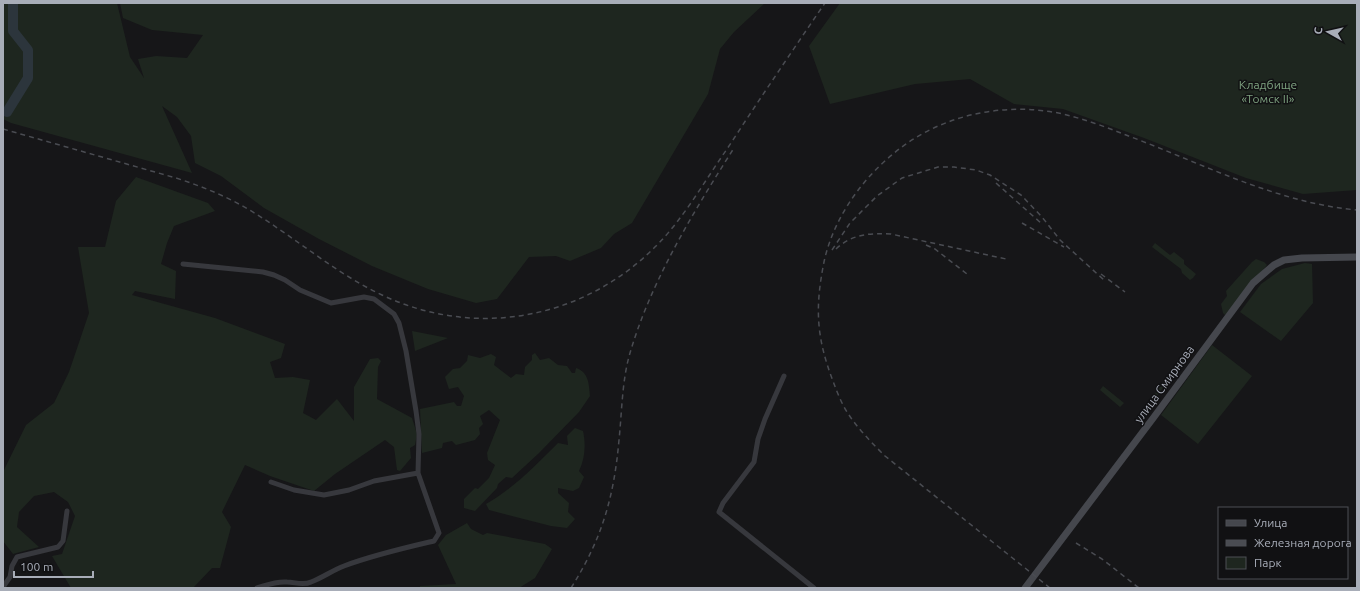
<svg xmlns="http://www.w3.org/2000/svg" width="1360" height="591" font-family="Ubuntu,sans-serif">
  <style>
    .green { fill: #1e261f }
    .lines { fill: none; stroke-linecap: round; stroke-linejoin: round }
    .river { stroke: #2c353c; stroke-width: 10 }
    .minor { stroke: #37383d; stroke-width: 5 }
    .secondary { stroke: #45474d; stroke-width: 7 }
    .rail { stroke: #4a4c52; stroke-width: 1.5; stroke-dasharray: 5 4; stroke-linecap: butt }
    .labels { text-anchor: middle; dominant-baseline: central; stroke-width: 3; stroke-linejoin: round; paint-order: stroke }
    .park-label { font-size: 12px; fill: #7fa381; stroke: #111113 }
    .street-label { font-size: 12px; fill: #a8adb8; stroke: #111113 }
  </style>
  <rect width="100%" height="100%" fill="#161618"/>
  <path class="green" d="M3,3H117L130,57L144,78L138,59L156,56L187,58L203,35L152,30L123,18L120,3H765L734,32L720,49L708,94L632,223L614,234L601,248L570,261L556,256L529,257L497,299L476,303L428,289L372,266L319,239L264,208L221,176L195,163L191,136L177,117L162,106L192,173L11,123L3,119Z
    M840,3H1357V190L1303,194L1246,178L1144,138L1063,109L1014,104L970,79L915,84L830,104L809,46Z
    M136,177L208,203L215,211L174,226L167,243L161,264L176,271L175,299L135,291L132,295L215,318L285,344L281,358L270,362L275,378L293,377L310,380L303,413L316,420L337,399L354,421V387L370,359L378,358L381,361L378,367L377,399L412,418L417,434L415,445L410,448L411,458L400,471L397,470L394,447L385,440L335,474L314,491L270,476L245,465L222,512L231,527L220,568H212L193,588H71L52,556L62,554L75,516L68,502L54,492L34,496L19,512L17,527L39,547L13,554L3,541V472L26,425L54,403L69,372L89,313L78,247H105L116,201Z
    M1155,243L1170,255L1174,252L1184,260V264L1196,274L1193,278L1190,280L1182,273L1181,269L1152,247Z
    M1256,259L1264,262L1267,265L1239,301L1225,315L1223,313L1221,304L1227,296L1226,291L1252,262Z
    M1305,263L1312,264L1313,303L1281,341L1240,312L1261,284L1282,269Z
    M412,331L448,338L415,351Z
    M1212,345L1252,376L1198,444L1161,415Z
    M535,353L540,360L549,358L558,365L567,366L572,373H575L576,368C589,372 589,385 590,396L579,412L539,453L512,478L506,477L498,484L497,488L475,511L464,508V499L475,488L478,489L489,478L495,465L488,460L487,453L500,420L489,410L480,416L483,424L479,428L480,434L475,440L456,445L452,441L443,443L442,448L422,453L420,409L454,402L457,406H461L464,396L458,387L449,389L445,377L453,369L460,368L467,361L468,355L480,358L491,354L496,357L494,365L511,378L516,374L524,375L525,367L532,360V355Z
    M1172,371L1174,373L1147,409L1145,407Z
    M1103,386L1124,403L1120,407L1100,390Z
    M575,428L583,431C586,444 585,459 579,471L584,477L579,488L573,491L558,488V493L569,503L568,512L575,519L567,528L551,526L489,510L486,504C514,488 535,466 558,443L568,445L567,436Z
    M467,523L471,529L483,535L487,533L545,544L552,549L535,578L519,588H420V586L456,584L438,545L446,535Z"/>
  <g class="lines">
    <path class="river" d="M7,112L28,78V50L13,31V3"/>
    <path class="minor" d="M183,264L263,272L274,275L285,280L300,290L331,303L364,297L374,299L394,314L399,323L406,351L416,411L419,434L418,473L439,533L434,541C404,548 373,555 344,566C333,570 322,578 311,582C303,586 295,582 287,582C276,581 267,585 257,588
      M784,376L765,419L758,439L754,462L723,503L719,512L814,588
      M271,482L294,490L324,495L349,490L374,481L418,473
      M3,587L10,577L12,566L17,557L58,547L63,541L67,511"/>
    <path class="secondary" d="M1025,588L1154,417L1253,283L1274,265L1284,260L1302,258L1357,257"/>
    <path class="rail" d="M3,129L176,178C204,187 231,198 256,214C298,240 337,274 382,295C475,339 583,320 656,246C684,218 704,182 727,149C759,100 792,51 825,3
      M996,183L1042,224
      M1022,223L1064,247
      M926,245L935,249L967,274
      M836,249C852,234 869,233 891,234L1006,259
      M832,250L850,223L877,196L902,178L938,167H954L976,170L990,175L1021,195L1042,217L1060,240L1104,280
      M1101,274L1125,292
      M1076,543L1102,559L1139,588
      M571,588C602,539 614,497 619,440C622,411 622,380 630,353C651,281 694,211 734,148
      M1050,588L885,456C872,443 859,430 849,415C842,405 837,392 833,381C816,337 815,307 824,262C833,220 860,181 893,154C939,115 1004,101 1063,114C1084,119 1106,127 1126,135C1201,163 1277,203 1357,210"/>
  </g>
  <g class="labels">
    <g class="park-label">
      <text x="1268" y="84">Кладбище<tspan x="1268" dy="14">«Томск II»</tspan></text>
    </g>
    <g class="street-label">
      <text transform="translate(1164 384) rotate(-54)">улица Смирнова</text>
    </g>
  </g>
  <rect width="1360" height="591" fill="none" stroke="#a8adb8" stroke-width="8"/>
  <rect x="1218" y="507" width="130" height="72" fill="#111113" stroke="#4d4f55"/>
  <rect x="1226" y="520" width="20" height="6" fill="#45474d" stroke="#4d4f55"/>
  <text x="1254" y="527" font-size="12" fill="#a8adb8">Улица</text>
  <rect x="1226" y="540" width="20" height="6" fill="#4a4c52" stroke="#4d4f55"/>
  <text x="1254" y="547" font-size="12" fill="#a8adb8">Железная дорога</text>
  <rect x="1226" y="557" width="20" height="12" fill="#1e261f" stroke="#4d4f55"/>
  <text x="1254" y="567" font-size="12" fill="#a8adb8">Парк</text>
  <g transform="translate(1328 32) rotate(278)" stroke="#111113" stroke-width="3" paint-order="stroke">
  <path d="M0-3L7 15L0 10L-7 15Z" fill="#a8adb8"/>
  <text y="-6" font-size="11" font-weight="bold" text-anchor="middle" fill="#a8adb8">С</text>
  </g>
  <path d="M14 571v6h79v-6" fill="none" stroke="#a8adb8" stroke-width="2"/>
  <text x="20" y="571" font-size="12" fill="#a8adb8" stroke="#111113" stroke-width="3" paint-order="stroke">100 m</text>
</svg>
